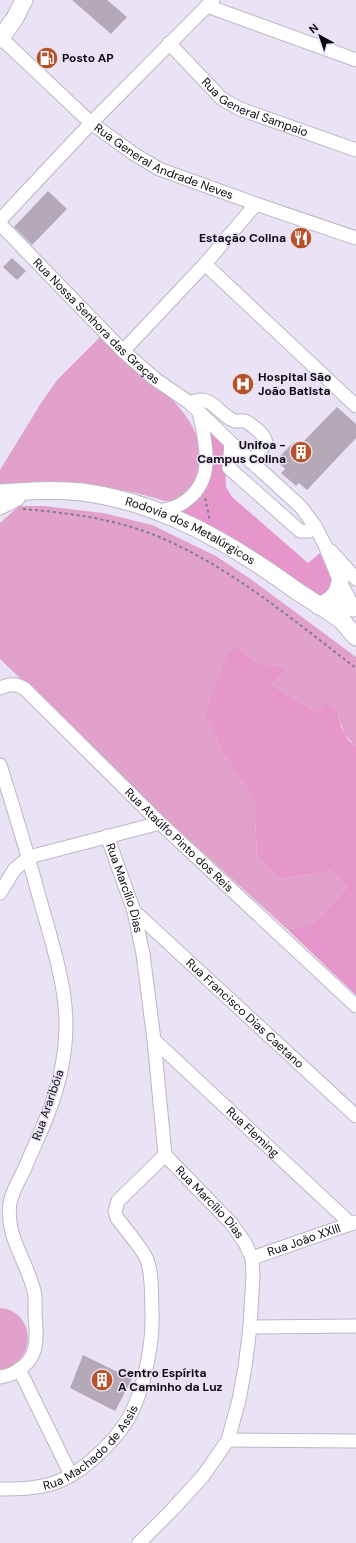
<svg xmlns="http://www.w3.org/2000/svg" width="356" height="1543" font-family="'DM Sans',sans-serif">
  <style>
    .green { fill: #e2a1cb }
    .forest { fill: #e796cb }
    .building { fill: #b5a9b8 }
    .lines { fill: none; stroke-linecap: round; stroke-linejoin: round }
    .minor-casing { stroke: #bcb6c8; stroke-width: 15 }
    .major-casing { stroke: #bcb6c8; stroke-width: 19 }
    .path { stroke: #7f7b87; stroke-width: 2; stroke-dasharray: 3 3; stroke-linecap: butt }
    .minor { stroke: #fff; stroke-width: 13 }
    .major { stroke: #fff; stroke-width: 17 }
    .labels { text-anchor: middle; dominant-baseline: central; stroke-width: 3; stroke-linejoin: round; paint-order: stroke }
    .poi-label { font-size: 12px; font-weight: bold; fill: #0c0a10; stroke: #e9e3f5; text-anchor: start }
    .street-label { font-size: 12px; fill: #0c0a10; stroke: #e9e3f5 }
  </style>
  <rect width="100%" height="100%" fill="#e9e3f5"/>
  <path class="green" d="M102,335C117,349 133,363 148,376C179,405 216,438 194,484C189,494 176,502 164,501C106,482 60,483 0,484V470L41,403L58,379Z
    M19,506H44L103,513L152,525L216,556L252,580L356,657V746C344,737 341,726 338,712L318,713L272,685L284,668L267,664L258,663L237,647L205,713L224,754L254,799L257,855L279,879L331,871L347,887L316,921L288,930L176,828L0,659V523Z
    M0,1308C37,1311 37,1364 0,1370Z"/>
  <path class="forest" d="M206,426L224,445L226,487L232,497L308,563L320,553L334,585L324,599L178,511L201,491Z
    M237,647L258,663L267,664L285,668L272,685L318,713L323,704H329L338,712L341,727L349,741L356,746V995L288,930L316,921L347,887L331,871L279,879L257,855L254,799L224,754L205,714L228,653Z"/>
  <path class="building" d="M72,0H107L127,17L111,34Z
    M48,191L67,209L32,245L14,227Z
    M12,258L26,271L17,280L3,267Z
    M337,407L356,424V438L307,490L299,483L296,486L281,473L285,469L276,460L294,442L299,446Z
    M83,1355L132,1379L115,1411L70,1388Z"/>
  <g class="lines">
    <g class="minor-casing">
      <g id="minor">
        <path d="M207,6L356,60"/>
        <path id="s1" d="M1,38L91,123L134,154L159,169L256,204L356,238"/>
        <path id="s2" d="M169,43L222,99L240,109L356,150"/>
        <path d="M0,220L91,123L213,0"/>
        <path id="s3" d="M0,224L123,351L155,379L190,403L231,443L301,507L315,526L325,545L340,582L353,606"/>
        <path d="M205,264L356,406"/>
        <path d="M123,351L205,264L256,204"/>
        <path d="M190,403C213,392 217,415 235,421C240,422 243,419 247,422C254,427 265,434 266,443L251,462"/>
        <path d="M231,443L229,468L300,531H309L315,526"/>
        <path d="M0,508L18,499"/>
        <path d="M157,511C169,510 179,507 188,499C216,477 205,441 199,411"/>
        <path d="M331,551L356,579"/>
        <path id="s4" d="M0,688C10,684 16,683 25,689L160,823L356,1006"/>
        <path d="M0,765C15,812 29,859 42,907C59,966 75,1013 60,1075C53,1108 37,1139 24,1170C19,1180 12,1192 10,1203C5,1236 27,1261 34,1291C36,1298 35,1307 35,1314C36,1324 37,1337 35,1347C32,1363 16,1375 0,1377"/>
        <path id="s5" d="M107,836L134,911L143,954L154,1040L165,1155L231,1223L245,1243L252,1258L253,1276L250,1327L245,1367L239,1400L228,1440L203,1476L172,1510L139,1543"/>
        <path d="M0,893L14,870L29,857L160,823"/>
        <path id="s6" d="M134,911L356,1116"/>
        <path id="s7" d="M154,1040L351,1224"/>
        <path id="s8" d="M252,1258L356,1222"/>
        <path d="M250,1327L356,1326"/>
        <path d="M19,1369L71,1475"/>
        <path d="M228,1440L356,1441"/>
        <path id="s9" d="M0,1489C18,1489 34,1489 51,1484C82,1475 122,1436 134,1407C146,1379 153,1341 152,1312C151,1295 153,1276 147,1260C143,1249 125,1229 117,1218L115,1211L118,1201L165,1155"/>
      </g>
    </g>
    <g class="major-casing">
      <g id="major">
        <path d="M0,39L15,18L24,0"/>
        <path id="s10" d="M0,493C27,491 55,489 82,492C161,502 230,543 294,589C309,600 329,610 342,621C347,626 351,632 356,637"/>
        <path d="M319,606C331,601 338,595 340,582"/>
        <path d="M319,606L353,608"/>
      </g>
    </g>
    <path class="path" d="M205,498L210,521
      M23,509C69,513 117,519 159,537C231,567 294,621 356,668"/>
    <use href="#minor" class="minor"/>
    <use href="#major" class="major"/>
  </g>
  <defs>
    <g id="fuel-disc" transform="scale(1.15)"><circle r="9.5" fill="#b85228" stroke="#e9e3f5"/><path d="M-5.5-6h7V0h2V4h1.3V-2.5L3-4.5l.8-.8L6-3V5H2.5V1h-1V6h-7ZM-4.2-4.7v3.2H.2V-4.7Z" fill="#fff"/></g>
    <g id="restaurant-disc" transform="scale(1.15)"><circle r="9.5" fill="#b85228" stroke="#e9e3f5"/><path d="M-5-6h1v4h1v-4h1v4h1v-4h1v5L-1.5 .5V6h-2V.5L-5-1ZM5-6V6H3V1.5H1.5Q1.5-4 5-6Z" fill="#fff"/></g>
    <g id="hospital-disc" transform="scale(1.15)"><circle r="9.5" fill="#b85228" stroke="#e9e3f5"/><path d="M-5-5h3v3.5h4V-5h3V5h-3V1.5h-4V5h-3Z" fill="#fff"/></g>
    <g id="building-disc" transform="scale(1.15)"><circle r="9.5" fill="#b85228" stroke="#e9e3f5"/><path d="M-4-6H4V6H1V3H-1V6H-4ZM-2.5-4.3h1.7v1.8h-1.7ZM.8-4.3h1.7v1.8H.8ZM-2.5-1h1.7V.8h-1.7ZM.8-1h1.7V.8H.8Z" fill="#fff"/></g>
  </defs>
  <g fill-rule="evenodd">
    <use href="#fuel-disc" x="47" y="58"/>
    <use href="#restaurant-disc" x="301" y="238"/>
    <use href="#hospital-disc" x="243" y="384"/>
    <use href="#building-disc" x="301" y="452"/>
    <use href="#building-disc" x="102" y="1380"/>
  </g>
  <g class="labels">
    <g class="poi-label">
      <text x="62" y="58">Posto AP</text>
      <text x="286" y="238" text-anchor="end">Estação Colina</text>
      <text x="258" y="377">Hospital São<tspan x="258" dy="14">João Batista</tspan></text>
      <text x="286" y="445" text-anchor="end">Unifoa -<tspan x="286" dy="14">Campus Colina</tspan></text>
      <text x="118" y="1373">Centro Espírita<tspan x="118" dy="14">A Caminho da Luz</tspan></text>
    </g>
    <g class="street-label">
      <text stroke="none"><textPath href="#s2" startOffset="110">Rua General Sampaio</textPath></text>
      <text stroke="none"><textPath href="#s1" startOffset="207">Rua General Andrade Neves</textPath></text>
      <text stroke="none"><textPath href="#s3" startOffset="137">Rua Nossa Senhora das Graças</textPath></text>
      <text stroke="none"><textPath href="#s10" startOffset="198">Rodovia dos Metalúrgicos</textPath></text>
      <text stroke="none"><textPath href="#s4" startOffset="242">Rua Ataúlfo Pinto dos Reis</textPath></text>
      <text stroke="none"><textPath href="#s5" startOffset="55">Rua Marcílio Dias</textPath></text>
      <text stroke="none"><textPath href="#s6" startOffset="151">Rua Francisco Dias Caetano</textPath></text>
      <text transform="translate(48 1105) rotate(-71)">Rua Araribóia</text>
      <text stroke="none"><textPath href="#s7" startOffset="135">Rua Fleming</textPath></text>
      <text stroke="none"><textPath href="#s5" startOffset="391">Rua Marcílio Dias</textPath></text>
      <text stroke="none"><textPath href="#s8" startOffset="55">Rua João XXIII</textPath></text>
      <text stroke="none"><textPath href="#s9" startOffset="106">Rua Machado de Assis</textPath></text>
    </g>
  </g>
  <g transform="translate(320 36) rotate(320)" stroke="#e9e3f5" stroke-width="3" paint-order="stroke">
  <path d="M0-3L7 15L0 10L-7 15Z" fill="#0c0a10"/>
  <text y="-6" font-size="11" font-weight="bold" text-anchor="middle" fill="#0c0a10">N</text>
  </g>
</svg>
